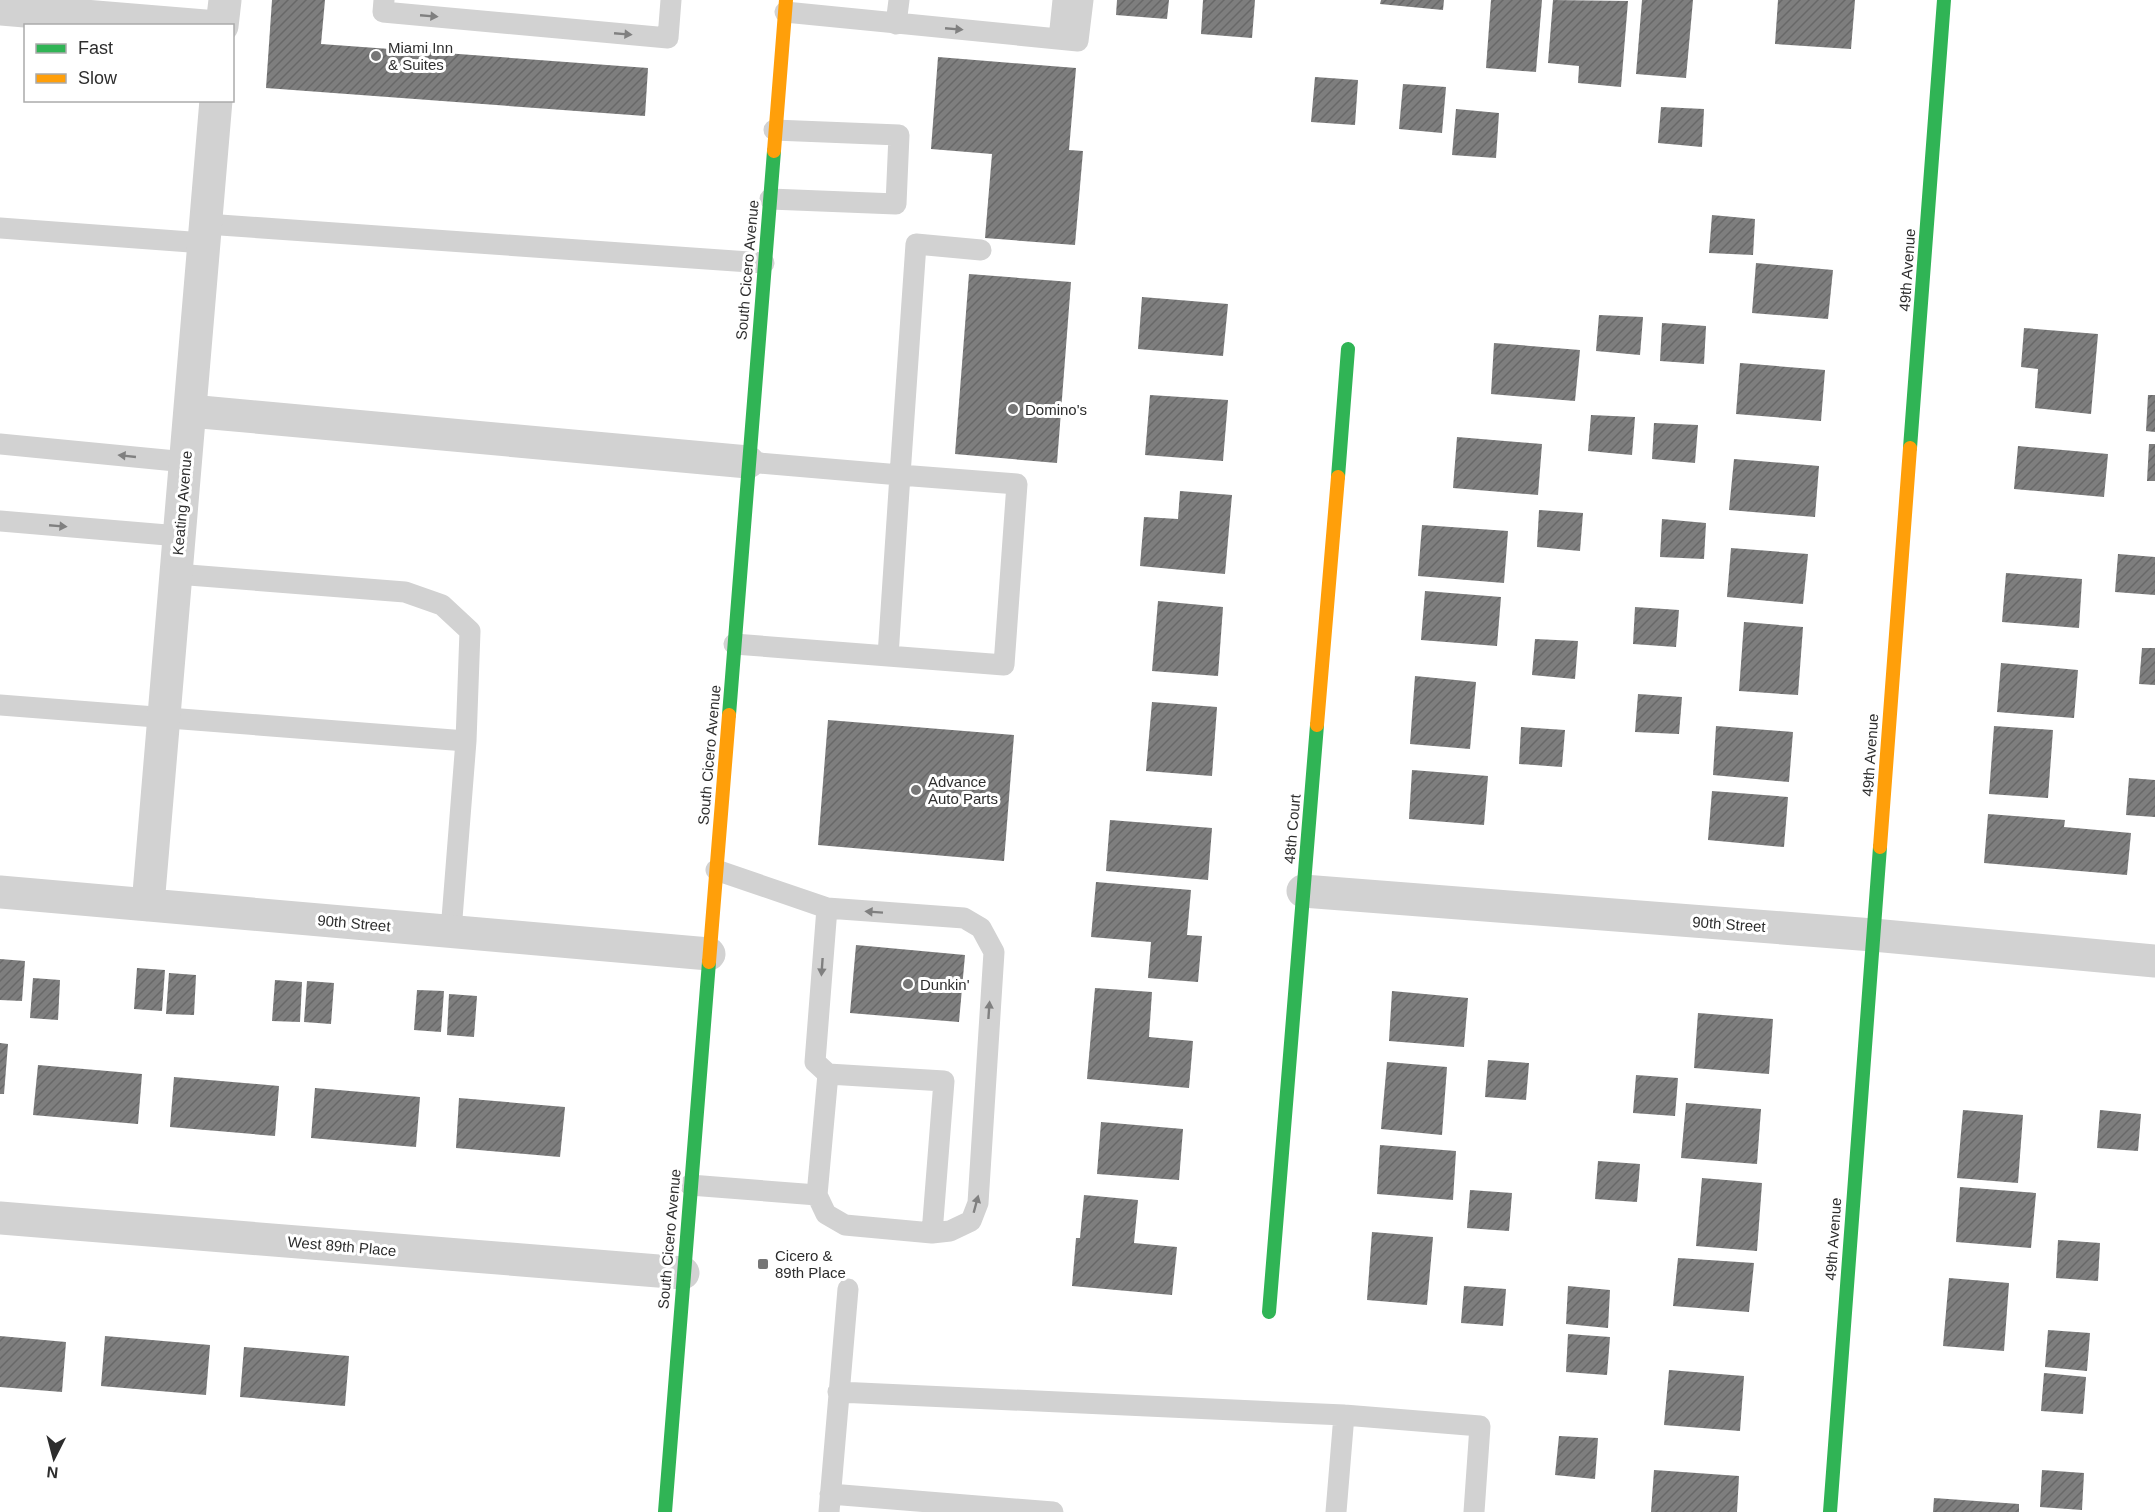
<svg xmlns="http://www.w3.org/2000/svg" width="2155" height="1512" font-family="Arial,sans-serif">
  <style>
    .building { fill: url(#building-hatch) }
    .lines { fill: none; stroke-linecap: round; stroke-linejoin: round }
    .lane { stroke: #d2d2d2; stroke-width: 21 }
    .street { stroke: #d2d2d2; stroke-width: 33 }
    .fast { stroke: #30b455; stroke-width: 14 }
    .slow { stroke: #ff9f0a; stroke-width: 14 }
    .oneway { fill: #808080 }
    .poi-dot { fill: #767676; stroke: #fff; stroke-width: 2 }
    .labels { text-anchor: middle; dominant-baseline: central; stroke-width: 6; stroke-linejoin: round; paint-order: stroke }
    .poi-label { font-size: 15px; fill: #2d2d2d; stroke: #fff; text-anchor: start }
    .street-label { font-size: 15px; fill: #2d2d2d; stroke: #fff }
  </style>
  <defs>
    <pattern id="building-hatch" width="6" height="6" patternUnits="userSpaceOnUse" patternTransform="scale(1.5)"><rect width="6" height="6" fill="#7e7e7e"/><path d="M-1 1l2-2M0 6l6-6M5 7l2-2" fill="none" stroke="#686868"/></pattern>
  </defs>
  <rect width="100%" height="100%" fill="#fff"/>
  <path class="building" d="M272,0H325L321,44L648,68L645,116L266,88Z
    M1117,0H1169L1167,19L1116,15Z
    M1203,0H1255L1252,38L1201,34Z
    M1381,0H1444L1443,10L1380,4Z
    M1491,0H1542L1536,72L1486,68Z
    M1553,0L1628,1L1621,87L1578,83L1579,66L1548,63Z
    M1642,0H1693L1686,78L1636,74Z
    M1778,0H1855L1851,49L1775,44Z
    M938,57L1076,68L1069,150L1083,151L1075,245L985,238L992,154L931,149Z
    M1315,77L1358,80L1355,125L1311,122Z
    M1403,84L1446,87L1442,133L1399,129Z
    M1661,107L1704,109L1702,147L1658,143Z
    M1456,109L1499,113L1496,158L1452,155Z
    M1712,215L1755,219L1753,255L1709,253Z
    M1756,263L1833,270L1828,319L1752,313Z
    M969,274L1071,282L1057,463L955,454Z
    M1142,297L1228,304L1223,356L1138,349Z
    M1599,315L1643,317L1640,355L1596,351Z
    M1662,323L1706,326L1704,364L1660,361Z
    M2024,328L2098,334L2091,414L2035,408L2038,369L2021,367Z
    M1494,343L1580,350L1575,401L1491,394Z
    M1740,363L1825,370L1821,421L1736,414Z
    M1150,395L1228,400L1223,461L1145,455Z
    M2148,395H2155V432L2146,431Z
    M1591,415L1635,417L1632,455L1588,451Z
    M1654,423L1698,425L1695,463L1652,459Z
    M1457,437L1542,444L1538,495L1453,488Z
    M2149,444H2155V481H2147Z
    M2018,446L2108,454L2104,497L2014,489Z
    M1734,459L1819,466L1815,517L1729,510Z
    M1180,491L1232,495L1225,574L1140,566L1144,517L1178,519Z
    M1539,510L1583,513L1580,551L1537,547Z
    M1662,519L1706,523L1704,559L1660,557Z
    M1422,525L1508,531L1504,583L1418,576Z
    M1731,548L1808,554L1803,604L1727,597Z
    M2118,554L2155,557V595L2115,592Z
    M2006,573L2082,579L2079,628L2002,622Z
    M1425,591L1501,597L1497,646L1421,640Z
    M1158,601L1223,607L1218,676L1152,671Z
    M1635,607L1679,610L1676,647L1633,644Z
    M1744,622L1803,627L1798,695L1739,691Z
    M1535,639L1578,641L1575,679L1532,675Z
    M2142,648H2155V685L2139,684Z
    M2001,663L2078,670L2074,718L1997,712Z
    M1415,676L1476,682L1470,749L1410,744Z
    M1638,694L1682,697L1679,734L1635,732Z
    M1152,702L1217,707L1212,776L1146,771Z
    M828,720L1014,735L1004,861L818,845Z
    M1716,726L1793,732L1789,782L1713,775Z
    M1994,726L2053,730L2048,798L1989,794Z
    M1521,727L1565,730L1562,767L1519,764Z
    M1412,770L1488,776L1484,825L1409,819Z
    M2129,778L2155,780V817L2126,815Z
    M1712,791L1788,797L1784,847L1708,840Z
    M1988,814L2065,820L2064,827L2131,833L2127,875L1984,863Z
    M1110,820L1212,828L1208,880L1106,871Z
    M1096,882L1191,890L1187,935L1202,936L1198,982L1148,978L1151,942L1091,937Z
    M856,945L965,955L959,1022L850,1013Z
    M0,959L25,961L22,1001L0,1000Z
    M137,968L165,970L162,1011L134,1009Z
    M169,973L196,975L194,1015L166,1014Z
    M33,978L60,980L58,1020L30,1018Z
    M275,980L302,982L300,1022L272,1021Z
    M307,981L334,983L331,1024L304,1022Z
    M1095,988L1152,992L1149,1037L1193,1041L1189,1088L1087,1079Z
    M417,990L444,991L441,1032L414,1030Z
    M1392,991L1468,998L1464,1047L1389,1041Z
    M449,994L477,996L474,1037L447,1035Z
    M1698,1013L1773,1019L1769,1074L1694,1068Z
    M0,1043L8,1044L4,1094H0Z
    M1488,1060L1529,1063L1526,1100L1485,1097Z
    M1387,1062L1447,1067L1442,1135L1381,1129Z
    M38,1065L142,1074L138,1124L33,1115Z
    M1636,1075L1678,1078L1675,1116L1633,1113Z
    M174,1077L279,1086L275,1136L170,1127Z
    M315,1088L420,1097L416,1147L311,1138Z
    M459,1098L565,1107L560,1157L456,1148Z
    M1686,1103L1761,1109L1757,1164L1681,1158Z
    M1963,1110L2023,1115L2018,1183L1957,1178Z
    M2100,1110L2141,1114L2138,1151L2097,1148Z
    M1101,1122L1183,1129L1179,1180L1097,1174Z
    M1380,1145L1456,1151L1453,1200L1377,1194Z
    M1598,1161L1640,1164L1637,1202L1595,1199Z
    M1702,1178L1762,1183L1757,1251L1696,1246Z
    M1960,1187L2036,1193L2031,1248L1956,1242Z
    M1470,1190L1512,1193L1509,1231L1467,1228Z
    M1084,1195L1138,1200L1134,1243L1177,1247L1172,1295L1072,1286L1076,1238H1080Z
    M1372,1232L1433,1237L1427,1305L1367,1300Z
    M2058,1240L2100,1243L2098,1281L2056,1278Z
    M1678,1258L1754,1263L1749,1312L1673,1306Z
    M1949,1278L2009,1283L2004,1351L1943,1346Z
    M1464,1286L1506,1289L1503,1326L1461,1323Z
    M1568,1286L1610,1290L1608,1328L1566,1324Z
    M2048,1330L2090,1333L2087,1371L2045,1367Z
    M1568,1334L1610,1337L1607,1375L1566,1372Z
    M0,1336L66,1342L62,1392L0,1387Z
    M105,1336L210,1345L206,1395L101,1386Z
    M244,1347L349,1356L345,1406L240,1397Z
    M1669,1370L1744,1376L1740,1431L1664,1425Z
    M2044,1373L2086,1377L2083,1414L2041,1411Z
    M1559,1436L1598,1438L1595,1479L1555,1475Z
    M1654,1470L1739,1476L1737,1512H1651Z
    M2042,1470L2084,1473L2082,1510L2040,1507Z
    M1934,1498L2019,1504V1512H1933Z"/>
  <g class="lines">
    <path class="lane" d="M384,0L383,12L668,38L671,0
      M785,12L1078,41L1083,0
      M896,24L899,0
      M1059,39L1063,0
      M770,199L896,204L899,135L774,130
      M206,224L764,263
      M0,228L204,243
      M0,444L186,462
      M748,462L900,475L916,244L981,250
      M0,521L179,536
      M176,574L405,592L442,605L470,631L466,741L451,931
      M734,644L1004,665L1017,484L900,475L888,656
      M0,705L466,741
      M716,870L827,908L964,918L981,928L994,952L978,1203L971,1221L950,1231L932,1233
      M827,908L815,1062L828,1074
      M828,1074L944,1081L932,1233L845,1225L826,1214L817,1195Z
      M690,1185L817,1195
      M838,1392L1344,1415L1480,1426L1474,1512
      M830,1494L1053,1512
      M829,1512L848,1289
      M1336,1512L1344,1415"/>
    <path class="street" d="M0,9L205,26
      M222,26L225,0
      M190,411L748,462
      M1303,891L1873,935L2155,961
      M0,892L709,954
      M148,905L216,100
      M0,1218L683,1273"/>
    <path class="fast" d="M1910,448L1944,0
      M1338,477L1348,349
      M729,715L774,151
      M1269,1312L1317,725
      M665,1512L709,962
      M1830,1512L1880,847"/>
    <path class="slow" d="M774,151L786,0
      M1317,725L1338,477
      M1880,847L1910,448
      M709,962L729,715"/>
  </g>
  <defs><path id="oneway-solid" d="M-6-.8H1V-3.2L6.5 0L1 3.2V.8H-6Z" transform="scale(1.5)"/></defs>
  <g class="oneway">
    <use href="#oneway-solid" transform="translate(429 16) rotate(5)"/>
    <use href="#oneway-solid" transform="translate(954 29) rotate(5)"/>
    <use href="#oneway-solid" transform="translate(623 34) rotate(5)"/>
    <use href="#oneway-solid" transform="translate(127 456) rotate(-174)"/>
    <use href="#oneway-solid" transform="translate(58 526) rotate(5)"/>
    <use href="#oneway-solid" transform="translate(874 912) rotate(-176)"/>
    <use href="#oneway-solid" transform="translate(822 967) rotate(94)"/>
    <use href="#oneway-solid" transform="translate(989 1010) rotate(-86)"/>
    <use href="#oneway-solid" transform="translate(976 1204) rotate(-75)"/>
  </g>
  <g class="poi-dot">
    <circle cx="376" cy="56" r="6"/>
    <circle cx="1013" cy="409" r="6"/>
    <circle cx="916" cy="790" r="6"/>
    <circle cx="908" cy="984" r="6"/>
    <rect x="757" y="1258" width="12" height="12" rx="3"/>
  </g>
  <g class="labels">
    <g class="poi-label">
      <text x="388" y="47">Miami Inn<tspan x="388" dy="17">&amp; Suites</tspan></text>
      <text x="1025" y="409">Domino's</text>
      <text x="928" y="781">Advance<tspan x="928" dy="17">Auto Parts</tspan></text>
      <text x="920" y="984">Dunkin'</text>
      <text x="775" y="1255">Cicero &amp;<tspan x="775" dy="17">89th Place</tspan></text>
    </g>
    <g class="street-label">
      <text transform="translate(747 270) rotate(-85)">South Cicero Avenue</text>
      <text transform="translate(1907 270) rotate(-86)">49th Avenue</text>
      <text transform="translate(182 503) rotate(-85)">Keating Avenue</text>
      <text transform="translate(709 755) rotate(-85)">South Cicero Avenue</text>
      <text transform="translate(1870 755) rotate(-86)">49th Avenue</text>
      <text transform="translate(1292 829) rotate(-85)">48th Court</text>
      <text transform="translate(354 923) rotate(5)">90th Street</text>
      <text transform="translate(1729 924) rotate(4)">90th Street</text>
      <text transform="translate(669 1239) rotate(-85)">South Cicero Avenue</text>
      <text transform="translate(1833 1239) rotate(-86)">49th Avenue</text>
      <text transform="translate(342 1246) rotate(5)">West 89th Place</text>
    </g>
  </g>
  <rect x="24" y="24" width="210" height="78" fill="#ffffff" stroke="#ababab" stroke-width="1.5"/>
  <rect x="36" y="44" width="30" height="9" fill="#30b455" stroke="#ababab" stroke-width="1.5"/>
  <text x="78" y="54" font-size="18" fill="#2d2d2d">Fast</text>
  <rect x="36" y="74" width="30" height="9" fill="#ff9f0a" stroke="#ababab" stroke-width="1.5"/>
  <text x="78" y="84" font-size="18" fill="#2d2d2d">Slow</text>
  <g transform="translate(54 1458) rotate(186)" stroke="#ffffff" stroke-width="4.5" paint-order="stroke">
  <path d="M0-4.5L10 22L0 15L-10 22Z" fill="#2d2d2d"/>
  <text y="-9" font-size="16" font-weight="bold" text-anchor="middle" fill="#2d2d2d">N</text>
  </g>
</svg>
